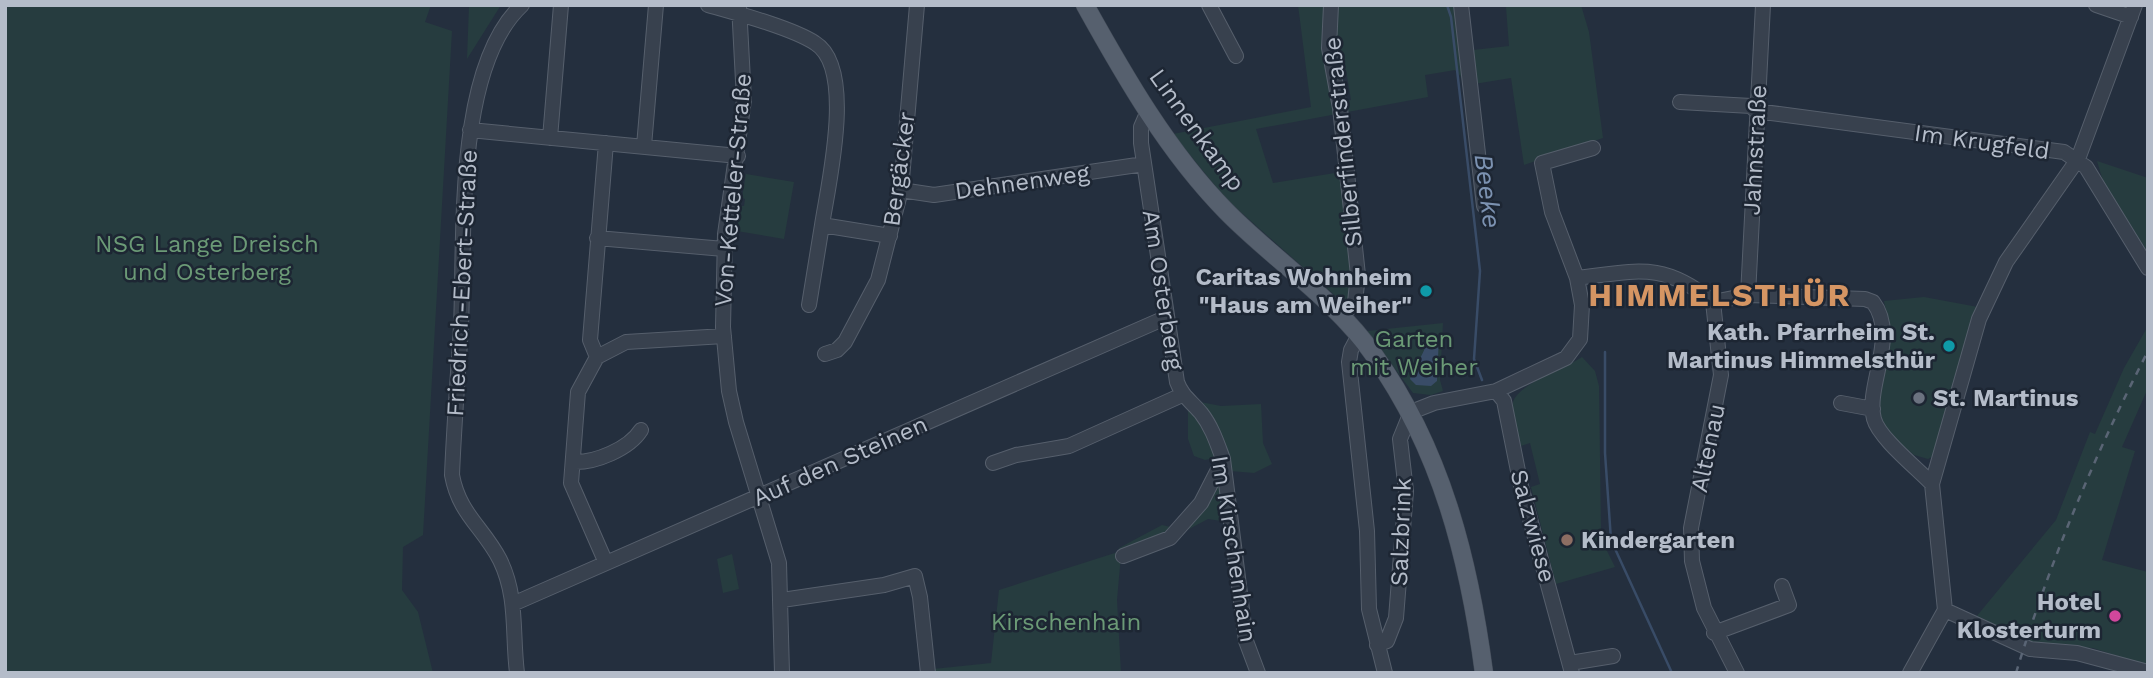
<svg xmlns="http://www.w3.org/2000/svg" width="2153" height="678" font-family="'Work Sans',sans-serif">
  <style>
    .green { fill: #263c3f }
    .water { fill: #394c67 }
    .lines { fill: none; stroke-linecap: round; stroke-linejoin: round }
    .stream { stroke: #394c67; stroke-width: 2.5 }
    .minor-casing { stroke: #565f6c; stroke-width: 16 }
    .major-casing { stroke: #414a57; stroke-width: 19 }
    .minor { stroke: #38414e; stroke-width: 14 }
    .major { stroke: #56606e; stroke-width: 18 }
    .rail { stroke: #5a6575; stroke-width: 2.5; stroke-dasharray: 7 7; stroke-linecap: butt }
    .culture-dot { fill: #0f9aa8; stroke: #1d2633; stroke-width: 2.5 }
    .worship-dot { fill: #6b7280; stroke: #1d2633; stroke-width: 2.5 }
    .education-dot { fill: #8d6e63; stroke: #1d2633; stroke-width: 2.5 }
    .hotel-dot { fill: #d1479c; stroke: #1d2633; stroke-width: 2.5 }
    .labels { text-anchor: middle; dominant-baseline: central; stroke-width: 5; stroke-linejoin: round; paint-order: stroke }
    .street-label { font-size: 24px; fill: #b4bcc9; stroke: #1d2633 }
    .park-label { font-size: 24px; fill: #6b9a76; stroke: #1d2633 }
    .poi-label { font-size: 24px; font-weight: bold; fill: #b4bcc9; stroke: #1d2633; text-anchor: end }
    .water-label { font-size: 26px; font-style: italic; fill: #7c92b1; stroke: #1d2633 }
    .district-label { font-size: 32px; font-weight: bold; letter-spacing: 2px; fill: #d59563; stroke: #1d2633 }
  </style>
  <rect width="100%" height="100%" fill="#242f3e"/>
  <path class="green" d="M5,5H431L425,22L452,31L423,535L403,547L402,590L418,612L433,673H5Z
    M469,5H501L467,59Z
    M1298,5H1330L1329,48L1338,102L1351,100L1346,70L1335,71L1330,46L1334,5H1458L1464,51L1509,46L1506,7L1581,5L1589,32L1603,138L1524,165L1511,78L1468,85L1455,70L1425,75L1428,97L1256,129L1273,183L1341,172L1356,279L1350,300H1340L1225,198L1173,134L1311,107Z
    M2097,161L2148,178V253L2103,181Z
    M746,174L794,182L784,239L737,231L740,206H744L745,199L742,198Z
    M1924,297L1978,307L1937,454L1928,459L1914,455L1889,434L1877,414L1888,321L1884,301Z
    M1443,323L1440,380L1443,391L1431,395L1413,393L1367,331Z
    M2148,326V388L2122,447L2135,451L2102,560L2148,572V666L2093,648L2040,645L1976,617L2056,520L2090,432L2095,434L2124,368Z
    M1582,357L1595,371L1599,386L1601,529L1603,543L1615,567L1556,584L1531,487L1540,484L1530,443L1521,446C1518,433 1509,415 1513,402C1518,384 1566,368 1582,357Z
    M1195,401L1221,406L1261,404L1263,443L1272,464L1254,473L1230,471L1219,457L1205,460L1194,456L1188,439V408Z
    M1222,467L1228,522L1208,519L1174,537Z
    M1162,525L1175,528L1121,555L1117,600L1121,673H933V669L991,663L999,590L1118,552L1119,548Z
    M732,554L739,589L723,593L717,559Z"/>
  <path class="water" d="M1439,336L1437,381L1431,386L1416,385L1410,379C1414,363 1425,356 1427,339Z"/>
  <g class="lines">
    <path class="stream" d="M1447,5L1451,17L1480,271L1474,359L1482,380
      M1605,352V453L1611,540L1672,673"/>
    <g class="minor-casing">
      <path id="minor" d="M708,5C736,13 792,28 815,43C856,68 828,185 822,225
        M739,5L744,100L725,234L723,327L729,391L736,422L779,563L782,673
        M1209,5L1236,56
        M1331,5L1329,48L1340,108L1358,275L1355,302L1342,316
        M1461,5L1484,206
        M2096,5L2131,17
        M1680,102L1751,106L1756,111L2064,152L2086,167L2148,268
        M1148,111L1141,127V143L1177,382C1182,396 1191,401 1201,413C1212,427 1217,443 1223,459L1246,641L1258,673
        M470,130L738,156
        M550,138L561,5
        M644,146L656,5
        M901,190L934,195L1144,164
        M597,238L724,249
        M1577,278L1552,212L1542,163L1593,148
        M1748,295L1763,5
        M1713,302L1721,375L1691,528L1692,561L1704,608L1737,673
        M809,305L822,225L890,236
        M1359,335L1351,350L1349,362L1367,531L1369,609L1385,673
        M825,354L837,350L845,342L878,280L901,190L917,5
        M597,357L590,340L606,143
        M1496,391L1504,401L1521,486L1572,673
        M1841,403L1873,409
        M573,462C595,463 629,449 641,430
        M993,463L1016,455L1069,446L1182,395
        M1123,556L1170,538L1201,503L1223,460
        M606,563L571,483L578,392L597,357L626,342L724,336
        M782,600L884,585L915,576L920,597L928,673
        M515,603L1165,318
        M1945,610L2030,649L2077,653L2148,672
        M1714,633L1789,605L1782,586
        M1377,645L1387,641L1396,618L1406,491L1400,439L1411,412L1434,403L1496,391L1566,358L1580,339L1582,305L1577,278C1637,271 1663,261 1713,302L1748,295L1865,299L1873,302C1899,336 1865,386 1874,419C1879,438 1918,469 1932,484
        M1570,663L1613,656
        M517,673C512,633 518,597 500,560C483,527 459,514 452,475C454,425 458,376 461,326C465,239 454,68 522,5
        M1910,673L1945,610L1932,484L1979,319L2006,262L2078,159L2135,5"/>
    </g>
    <g class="major-casing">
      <path id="major" d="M1085,5C1125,77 1168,152 1226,211C1274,260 1334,298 1374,355C1441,449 1469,559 1484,673"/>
    </g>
    <use href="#minor" class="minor"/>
    <use href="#major" class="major"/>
    <path class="rail" d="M2016,673C2050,561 2095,454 2148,351"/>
  </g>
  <g class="culture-dot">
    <circle cx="1426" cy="291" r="7"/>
    <circle cx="1949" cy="346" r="7"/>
  </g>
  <circle class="worship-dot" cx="1919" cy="398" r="7"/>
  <circle class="education-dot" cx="1567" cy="540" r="7"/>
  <circle class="hotel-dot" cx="2115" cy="616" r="7"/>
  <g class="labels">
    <g class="street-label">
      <text transform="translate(1197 130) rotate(54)">Linnenkamp</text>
      <text transform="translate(1343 142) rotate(-96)">Silberfinderstraße</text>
      <text transform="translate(1982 142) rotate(8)">Im Krugfeld</text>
      <text transform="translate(1755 150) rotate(-87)">Jahnstraße</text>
      <text transform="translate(899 169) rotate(-82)">Bergäcker</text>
      <text transform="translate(1022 182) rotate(-8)">Dehnenweg</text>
      <text transform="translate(733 190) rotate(-85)">Von-Ketteler-Straße</text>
      <text transform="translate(462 283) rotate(-87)">Friedrich-Ebert-Straße</text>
      <text transform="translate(1163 290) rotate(81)">Am Osterberg</text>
      <text transform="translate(1708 448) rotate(-78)">Altenau</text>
      <text transform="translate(840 461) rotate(-24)">Auf den Steinen</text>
      <text transform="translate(1533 526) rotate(75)">Salzwiese</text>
      <text transform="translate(1401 532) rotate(-88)">Salzbrink</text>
      <text transform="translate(1234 549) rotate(81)">Im Kirschenhain</text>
    </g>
    <g class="park-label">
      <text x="207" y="244">NSG Lange Dreisch<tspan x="207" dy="28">und Osterberg</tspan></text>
      <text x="1414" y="339">Garten<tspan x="1414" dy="28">mit Weiher</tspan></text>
      <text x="1066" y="622">Kirschenhain</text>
    </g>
    <g class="poi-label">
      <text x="1412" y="277">Caritas Wohnheim<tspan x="1412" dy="28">"Haus am Weiher"</tspan></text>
      <text x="1935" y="332">Kath. Pfarrheim St.<tspan x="1935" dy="28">Martinus Himmelsthür</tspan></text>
      <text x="1933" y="398" text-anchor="start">St. Martinus</text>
      <text x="1581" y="540" text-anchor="start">Kindergarten</text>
      <text x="2101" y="602">Hotel<tspan x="2101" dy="28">Klosterturm</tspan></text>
    </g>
    <g class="water-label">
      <text transform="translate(1488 191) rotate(83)">Beeke</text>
    </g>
    <g class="district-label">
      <text x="1720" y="295">HIMMELSTHÜR</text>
    </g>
  </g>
  <rect width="2153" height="678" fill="none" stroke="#b4bcc9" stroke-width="14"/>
</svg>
